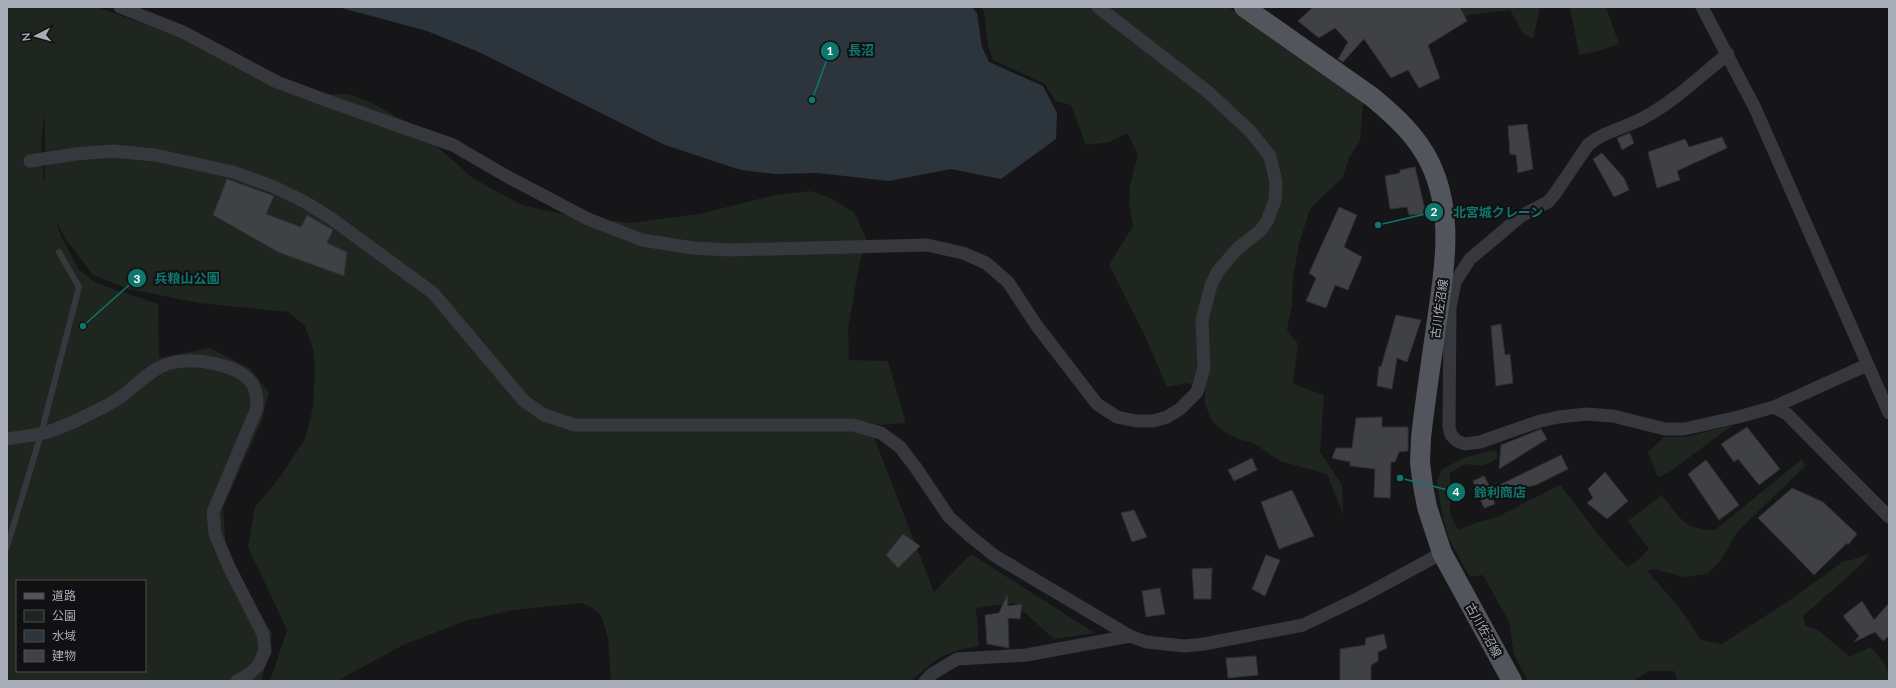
<svg xmlns="http://www.w3.org/2000/svg" width="1896" height="688" font-family="Lato,'Noto Sans JP',sans-serif">
  <style>
    .green { fill: #1e261f; fill-rule: evenodd }
    .water { fill: #2c353c }
    .building { fill: #404145; stroke: #303034 }
    .lines { fill: none; stroke-linecap: round; stroke-linejoin: round }
    .lane { stroke: #37383d; stroke-width: 6 }
    .street { stroke: #37383d; stroke-width: 13 }
    .primary { stroke: #53555c; stroke-width: 20 }
    .labels { text-anchor: middle; dominant-baseline: central; stroke-width: 4; stroke-linejoin: round; paint-order: stroke }
    .street-label { font-size: 12px; fill: #a8adb8; stroke: #111113 }
    .leader { fill: none; stroke: #0f766e; stroke-width: 1.5 }
    .callout-dot { fill: #0f766e; stroke: #111113; stroke-width: 1.5 }
    .mark-label { font-size: 12px; text-anchor: middle; font-weight: bold; fill: #fff }
    .callout-label { font-size: 13px; text-anchor: middle; font-weight: bold; fill: #0f766e; stroke: #111113; stroke-width: 4; stroke-linejoin: round; paint-order: stroke }
  </style>
  <rect width="100%" height="100%" fill="#161618"/>
  <path class="green" d="M7,7H97L225,53L316,95L348,94L370,102L414,126L474,179L522,205L576,217L631,223L699,214L775,195L810,191L828,197L854,212L866,238L858,271L848,329L849,360L888,361L906,423L881,425L868,422L934,592L971,554L1095,633L1054,639L1014,603L976,608L979,646C944,651 937,659 911,681H611L608,638L601,615L593,608L581,603L513,610L465,621L403,645L337,681H270L287,630L248,547L255,507L280,477L305,439L313,407L315,366L313,349L305,326L288,312L199,303L129,289L93,275L65,238L56,221L61,236L79,270L96,283L158,304L159,358L210,348L251,369L269,393L262,420L223,508L226,550L272,634L262,681H7ZM45,110V181H44L41,146ZM17,581H145V671H17Z
    M980,7H1228L1292,50L1363,103L1360,141L1349,158L1343,177L1310,209L1299,244L1293,277L1292,305L1287,330L1298,344L1293,384L1324,395L1320,452L1342,485L1343,514L1327,474L1280,461L1252,442L1240,440L1225,432L1212,421L1205,404V391L1187,383L1167,387L1144,334L1109,265L1133,226L1129,204L1130,186L1138,154L1127,133L1109,142L1086,145L1071,105L1055,101L1045,84L993,60L988,46L984,11Z
    M1462,7H1540L1533,39L1523,33L1510,10L1463,16Z
    M1570,7H1606L1619,44L1598,51L1579,55Z
    M1733,425L1668,473L1658,477L1648,452L1664,437H1686Z
    M1495,450L1498,457C1488,467 1478,466 1465,464L1450,473V513L1458,530L1476,523L1497,517L1560,485C1582,512 1602,542 1627,567L1638,560L1649,549L1628,521L1662,495C1680,518 1683,530 1715,530L1802,459L1805,466L1737,532L1721,560L1707,574L1684,577L1654,569L1647,571L1678,606L1701,640L1722,644L1790,600L1844,561L1852,560L1870,553L1864,562L1803,616L1805,626L1818,630L1850,657L1870,647C1880,658 1889,666 1889,681H1678L1674,671H1649L1633,681H1528L1514,655L1509,622L1483,575L1470,577L1449,539L1443,518L1437,482L1441,470L1466,457Z"/>
  <path class="water" d="M338,7H972L977,13L982,47L989,62L1043,86L1057,113L1056,139L1001,179L951,169L889,181L818,173L775,174L741,170L665,145L479,52L427,31Z"/>
  <path class="building" d="M1313,7H1460L1467,21L1428,45L1440,78L1419,88L1408,70L1391,78L1364,39L1343,62L1338,59L1348,42L1335,28L1319,38L1298,21Z
    M1527,124L1533,169L1518,173L1516,155L1510,154L1508,126Z
    M1630,133L1634,143L1622,150L1617,138Z
    M1722,137L1727,148L1677,171L1680,180L1657,188L1648,152L1685,139L1689,147Z
    M1602,153L1624,178L1629,190L1614,197L1593,159Z
    M1415,167L1426,214L1409,215L1407,207L1390,209L1385,176L1400,173V170Z
    M227,179L274,196L266,214L301,227L307,215L333,230L327,243L347,252L344,276L278,252L213,215Z
    M1339,207L1357,215L1344,247L1362,257L1348,290L1335,285L1326,308L1306,301L1316,278L1309,273Z
    M1396,315L1421,320L1407,362L1397,358L1392,389L1377,386L1379,366L1381,367Z
    M1501,324L1505,355L1510,354L1513,383L1496,386L1491,326Z
    M1382,417V427H1408V451L1399,452L1395,462H1391L1390,498L1374,497L1375,469L1350,466V462L1332,458L1336,448H1352L1356,418Z
    M1747,427L1780,469L1759,485L1738,459L1734,462L1721,444Z
    M1541,429L1547,439L1499,469L1501,445Z
    M1561,455L1568,469L1536,485L1491,494L1495,504L1484,508L1473,481L1484,476L1491,489Z
    M1252,458L1257,470L1234,481L1228,470Z
    M1706,460L1739,505L1719,520L1688,474Z
    M1605,472L1628,501L1607,519L1587,503L1593,498L1588,489Z
    M1792,488L1823,502L1857,534L1848,545L1847,543L1814,575L1758,518Z
    M1292,490L1314,536L1279,549L1261,502Z
    M1134,510L1147,537L1132,542L1121,513Z
    M903,534L920,546L898,568L886,555Z
    M1266,555L1280,560L1265,596L1252,589Z
    M1212,568L1211,599H1194L1192,569Z
    M1160,588L1165,614L1146,617L1142,591Z
    M1007,595L1008,606L1022,604L1020,619L1008,618L1009,648L987,644L985,615L999,613Z
    M1862,601L1874,620L1889,603V636L1883,641L1875,632L1854,642L1859,636L1843,616Z
    M1384,634L1387,648L1378,652V661L1371,665V681H1340V649L1365,645L1366,638Z
    M1256,656L1258,675L1228,678L1226,658Z"/>
  <g class="lines">
    <path class="lane" d="M7,547L41,434L79,287L59,252"/>
    <path class="street" d="M120,7L183,32L277,82L328,101L453,145L508,177L588,219L642,240L693,248L729,250L927,245L963,253L986,263L1008,282L1037,326L1097,404L1117,417L1136,421H1153L1167,417L1180,409L1197,392L1204,368L1202,320L1211,285L1218,271L1238,248L1260,231L1267,221L1275,201L1276,182L1270,156L1250,131L1208,92L1098,7
      M1702,7L1755,108L1889,413
      M30,161L76,154L113,151L155,155L233,172L272,186L305,202L332,219L433,293L524,401L544,415L575,425H853L881,433L900,447L916,468L949,517L970,536L995,556L1130,636L1146,642L1185,646L1204,644L1303,625L1361,597L1442,553
      M1439,305L1450,308L1449,427L1451,435L1457,441L1465,444L1480,442L1540,421L1559,417L1586,414L1613,416L1665,429H1684L1738,417L1774,407L1787,414L1889,517
      M1450,308L1455,282L1470,259L1521,216L1548,202L1554,195L1588,145C1604,131 1626,128 1645,117C1675,101 1701,75 1728,54
      M1774,407L1867,365
      M7,439C18,437 30,436 40,434C59,430 99,410 116,400C134,389 150,368 171,363C194,357 240,364 253,385C257,393 257,400 257,408L213,512L215,534L229,567L263,634L265,651L258,666L248,675L237,681
      M925,681L932,674L957,659L1026,655L1130,636"/>
    <path class="primary" d="M1244,7L1372,97C1395,116 1417,136 1430,163C1455,215 1444,272 1436,327C1431,364 1425,401 1421,438L1420,463L1423,486L1427,507L1442,553L1512,681"/>
  </g>
  <g class="labels">
    <g class="street-label">
      <text transform="translate(1439 309) rotate(-82)">古川佐沼線</text>
      <text transform="translate(1484 630) rotate(61)">古川佐沼線</text>
    </g>
  </g>
  <path class="leader" d="M812 100L830 51M1378 225L1434 212M83 326L137 278M1400 478L1456 492"/>
  <g class="callout-dot">
    <circle cx="812" cy="100" r="4"/>
    <circle cx="1378" cy="225" r="4"/>
    <circle cx="83" cy="326" r="4"/>
    <circle cx="1400" cy="478" r="4"/>
    <circle cx="830" cy="51" r="10"/>
    <circle cx="1434" cy="212" r="10"/>
    <circle cx="137" cy="278" r="10"/>
    <circle cx="1456" cy="492" r="10"/>
  </g>
  <g class="mark-label">
    <text x="830" y="55">1</text>
    <text x="1434" y="216">2</text>
    <text x="137" y="283">3</text>
    <text x="1456" y="496">4</text>
  </g>
  <g class="callout-label">
    <text x="861" y="55">長沼</text>
    <text x="1498" y="217">北宮城クレーン</text>
    <text x="187" y="283">兵粮山公園</text>
    <text x="1500" y="497">鈴利商店</text>
  </g>
  <rect width="1896" height="688" fill="none" stroke="#a8adb8" stroke-width="16"/>
  <rect x="16" y="580" width="130" height="92" fill="#111113" stroke="#4d4f55"/>
  <rect x="24" y="593" width="20" height="6" fill="#53555c" stroke="#4d4f55"/>
  <text x="52" y="600" font-size="12" fill="#a8adb8">道路</text>
  <rect x="24" y="610" width="20" height="12" fill="#1e261f" stroke="#4d4f55"/>
  <text x="52" y="620" font-size="12" fill="#a8adb8">公園</text>
  <rect x="24" y="630" width="20" height="12" fill="#2c353c" stroke="#4d4f55"/>
  <text x="52" y="640" font-size="12" fill="#a8adb8">水域</text>
  <rect x="24" y="650" width="20" height="12" fill="#404145" stroke="#4d4f55"/>
  <text x="52" y="660" font-size="12" fill="#a8adb8">建物</text>
  <g transform="translate(36 36) rotate(264)" stroke="#111113" stroke-width="3" paint-order="stroke">
  <path d="M0-3L7 15L0 10L-7 15Z" fill="#a8adb8"/>
  <text y="-6" font-size="11" font-weight="bold" text-anchor="middle" fill="#a8adb8">N</text>
  </g>
</svg>
